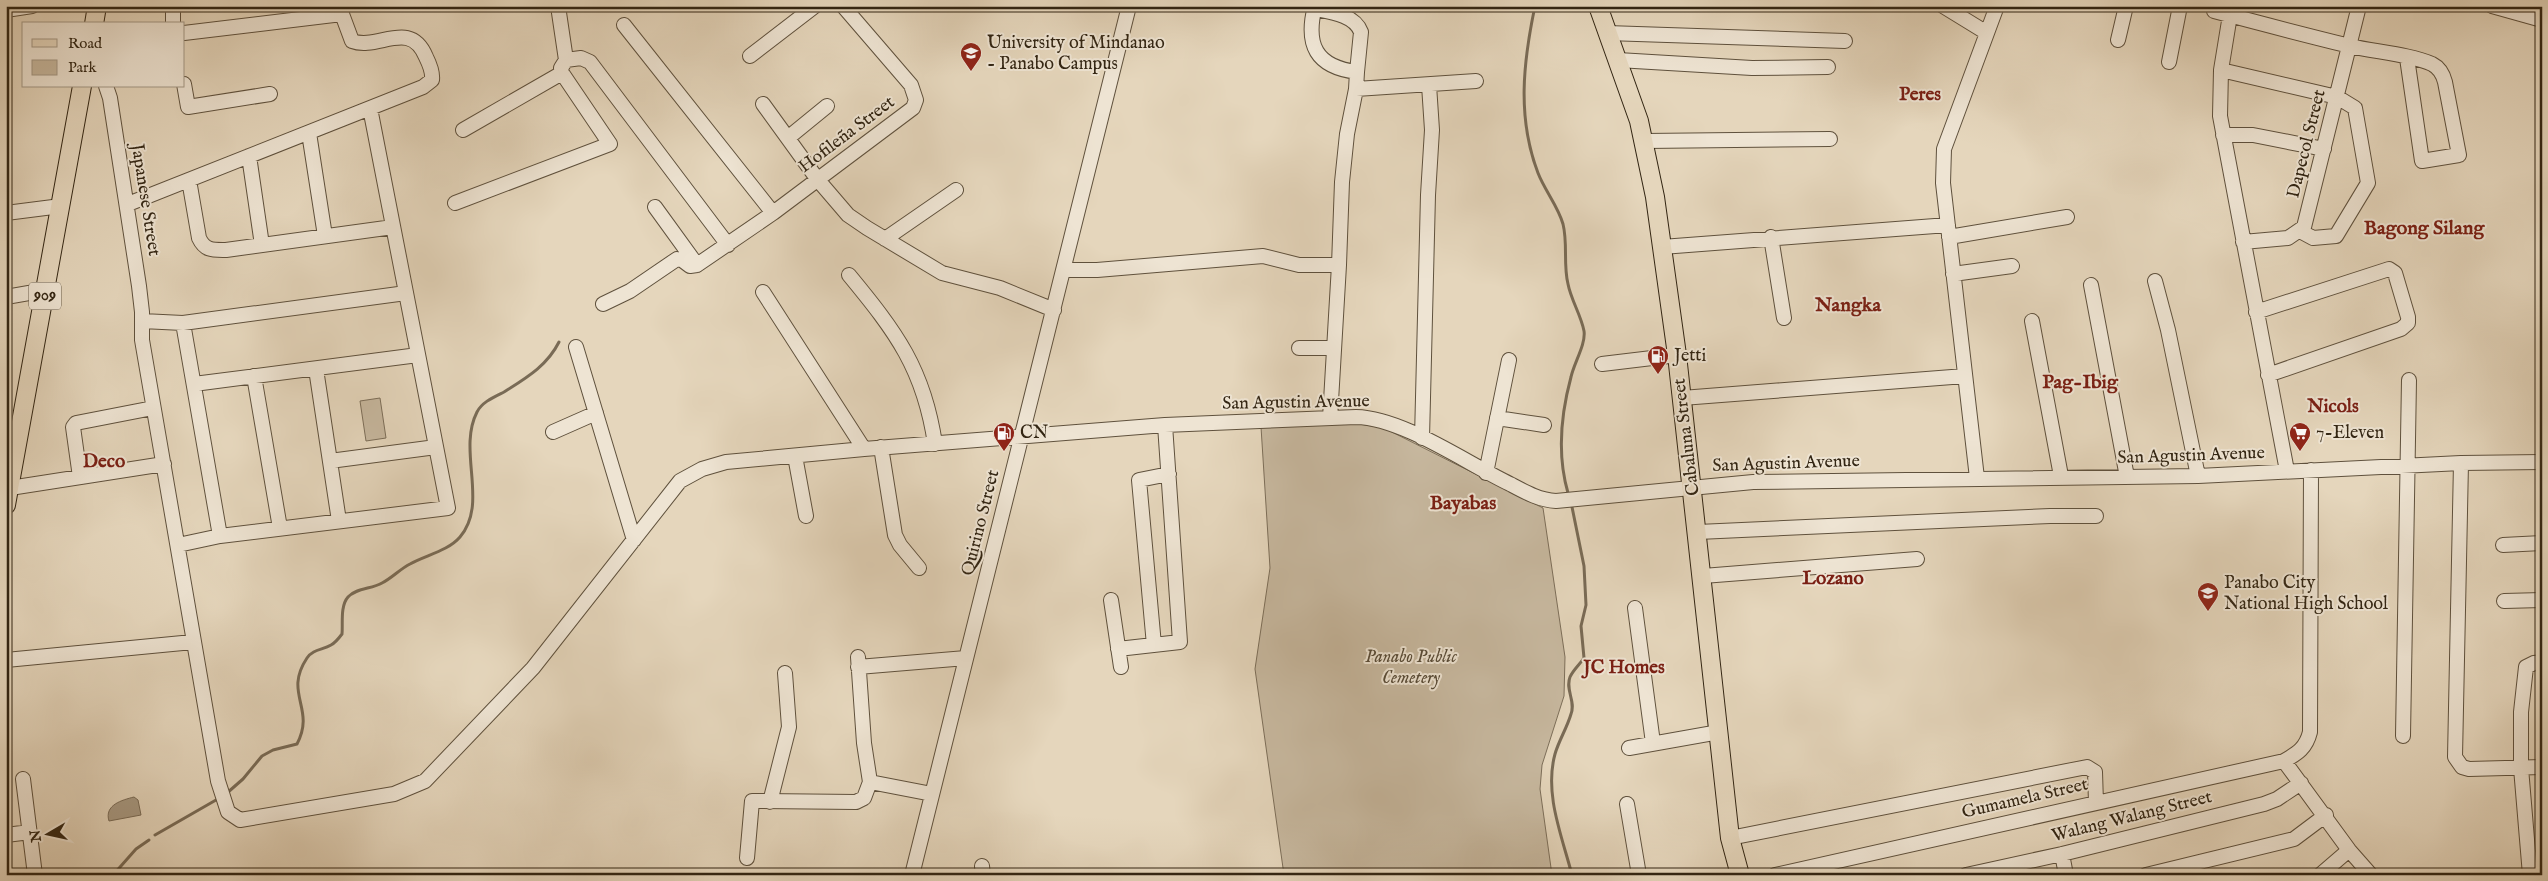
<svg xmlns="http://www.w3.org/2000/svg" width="2548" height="881" font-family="'IM FELL English',serif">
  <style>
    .green { fill: #c7b89f; stroke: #7c6e59 }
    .water { fill: #a89a83; stroke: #796b56 }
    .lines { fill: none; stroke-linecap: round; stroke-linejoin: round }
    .stream { stroke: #796b56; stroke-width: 3 }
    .minor-casing { stroke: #5f513d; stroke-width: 16 }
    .major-casing { stroke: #322513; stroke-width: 20 }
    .minor { stroke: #eee4d3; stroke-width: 14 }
    .major { stroke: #e5d6bc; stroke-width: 18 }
    .labels { text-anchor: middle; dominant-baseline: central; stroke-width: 4; stroke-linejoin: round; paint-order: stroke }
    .shield { fill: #eee4d3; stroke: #6a5e4d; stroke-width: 1 }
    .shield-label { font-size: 16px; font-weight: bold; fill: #322513 }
    .poi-label { font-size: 18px; fill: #322513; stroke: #eee4d3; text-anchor: start }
    .street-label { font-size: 18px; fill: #322513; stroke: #eee4d3 }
    .park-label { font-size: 18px; font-style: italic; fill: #574a36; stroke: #eee4d3 }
    .neighbourhood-label { font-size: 19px; font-weight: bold; fill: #7a1f14; stroke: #eee4d3 }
    .quarter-label { font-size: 20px; font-weight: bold; fill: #7a1f14; stroke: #eee4d3 }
  </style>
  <rect width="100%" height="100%" fill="#e5d6bc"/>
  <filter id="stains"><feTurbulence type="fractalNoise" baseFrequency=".004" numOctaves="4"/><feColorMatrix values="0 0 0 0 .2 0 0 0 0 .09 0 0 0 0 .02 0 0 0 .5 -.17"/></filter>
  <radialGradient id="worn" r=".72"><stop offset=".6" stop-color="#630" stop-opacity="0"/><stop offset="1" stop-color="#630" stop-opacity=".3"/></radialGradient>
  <path class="green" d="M380,398L386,438L366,441L360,401Z
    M1331,424H1360L1384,428L1543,508L1565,657L1564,696L1542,765L1540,789L1552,875H1284L1255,669L1270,568L1261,427Z"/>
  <path class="water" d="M134,797L138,800L141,815L109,821C104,805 122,800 134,797Z"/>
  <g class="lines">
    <path class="stream" d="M1535,6C1523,63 1517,118 1538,173C1545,191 1558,206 1563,224C1568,244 1563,264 1568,284C1571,300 1581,315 1584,331C1586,344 1574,363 1571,377C1561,414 1557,455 1568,493
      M227,793L243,779L262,756L273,750L297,744C316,708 283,694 307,658C313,649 323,650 331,645C335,643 339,638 342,634C343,624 340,606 348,597C356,588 372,589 382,583C392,578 400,569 410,564C426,555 448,551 460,537C489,503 457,451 477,412C482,402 494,397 504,392C526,378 547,366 559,342
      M155,835L216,800
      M113,875L136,849L149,840
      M1572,875C1562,836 1544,794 1555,754C1559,740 1567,728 1571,714C1576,701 1565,690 1570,677C1573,670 1580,664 1584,658L1581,626L1586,605L1584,566L1572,507"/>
    <g class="minor-casing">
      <path id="minor" d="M1315,6C1305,45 1316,67 1357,72L1356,89L1347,134L1342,182L1339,265L1330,418
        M1943,6L1987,33
        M2492,6L2542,20
        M1315,9C1331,12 1355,15 1361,32L1357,72
        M6,10L32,6
        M2214,11C2259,23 2305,35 2350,46C2375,52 2409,54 2432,64C2440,68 2443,74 2445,82L2459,155L2422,161L2407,58
        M2230,15L2221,70L2220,116L2287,471
        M173,24V6
        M624,25L773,213
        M184,33L342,14
        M1607,33L1845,41
        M2118,40L2126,6
        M750,56L815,6
        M566,60L581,58L590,62L728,245
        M1618,60L1752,68L1828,67
        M2169,62L2180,6
        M2221,70L2337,97L2355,108L2368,183L2336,236L2313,238L2300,231
        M184,84L188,107L270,94
        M106,86L110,98L139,286L142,312V340L218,781L228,812L240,820L394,794L425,781L533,668L680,481L702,469L726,462L864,449L1165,425L1356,417C1403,418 1466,463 1510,484C1525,492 1539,500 1556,501L1753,482L2198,476L2461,463L2542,462
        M1356,89L1476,81
        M763,104L818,180L848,215L867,228L942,273L1000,288L1054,310
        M463,130L562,73
        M309,133L325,236
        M2223,135H2253L2324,149
        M789,137L827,106
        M1645,141L1830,139
        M249,156L262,245
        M189,180L199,238C205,251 213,250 226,250L393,227
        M455,203L610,144L562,73L561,68L566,60L558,6
        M128,204L423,87L432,80C433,72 430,65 426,57C410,18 378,51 352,41L339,6
        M655,207L697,265
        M6,213L61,206
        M1771,237L1784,318
        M1949,237L2067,217
        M885,239L956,190
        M2243,242L2288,238L2304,227L2359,6
        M1662,247L1948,225
        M1064,270H1097L1263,256L1299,265H1339
        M1953,274L2012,266
        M849,275C896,332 924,369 935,444
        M2155,281L2168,330L2198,476
        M2091,285L2127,477
        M763,292L864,449
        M6,297L46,290
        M603,304L630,291L677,259L682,260L690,266L697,265L773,213L913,108L916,100L911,85L843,6
        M2256,312L2389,269L2395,273L2408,317V323L2401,329L2268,375
        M142,321L183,323L406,293
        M2032,321L2061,476
        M183,323L220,536
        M576,347L634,540
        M1299,348H1334
        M1602,364L1677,355
        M316,369L339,521
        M254,376L280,528
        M194,384L418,355
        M1682,398L1965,376
        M1497,418L1544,425
        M553,432L596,413
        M1422,438L1428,195L1432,130L1429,85
        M881,447L895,535L900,545L919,568
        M795,456L806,516
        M330,461L436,447
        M2461,463L2455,757L2462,767L2469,769L2542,767
        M1486,473L1509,360
        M80,477L73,427L76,423L153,408
        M1977,478L1943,183L1944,149L1997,6
        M10,488L164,464
        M1698,532L2050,516H2096
        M178,545L220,536L448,508L370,108
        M2503,545L2542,543
        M1703,576L1917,559
        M1111,600L1121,667
        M2504,601L2542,600
        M1635,608L1653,743
        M1154,645L1139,480L1169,474
        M1118,649L1180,642L1165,425
        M6,660L193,642
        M858,667L966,658
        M2403,736L2409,380
        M1629,748L1719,732
        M2284,761L2349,850L2371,875
        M23,779L35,875
        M870,782L932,794
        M770,802L789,727L785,673
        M1627,804L1639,875
        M6,835L30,832
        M1730,838L2087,767L2095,772L2096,803
        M2062,854L2066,875
        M747,858L752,801L856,802L864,798L870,782L864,743L858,657
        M982,866L983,875
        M912,875L1129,6
        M1775,875L2284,761C2298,753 2306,748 2310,732L2311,470
        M1966,875L2062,854L2264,804L2277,799L2301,783
        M2146,875L2294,839L2326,815
        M2320,875L2349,850
        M2530,875L2521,768V712L2526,667L2534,663L2542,662"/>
    </g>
    <g class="major-casing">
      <path id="major" d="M1598,6L1639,121L1655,197L1677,355L1730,838L1740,875
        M94,24L97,6
        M6,505L82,86"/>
    </g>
    <use href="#minor" class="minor"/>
    <use href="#major" class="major"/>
  </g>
  <defs>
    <g id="university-pin" transform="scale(1.125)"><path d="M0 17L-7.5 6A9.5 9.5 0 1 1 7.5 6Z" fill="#8f2418" stroke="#eee4d3"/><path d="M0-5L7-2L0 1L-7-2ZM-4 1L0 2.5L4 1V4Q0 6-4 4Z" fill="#fff"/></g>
    <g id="fuel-pin" transform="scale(1.125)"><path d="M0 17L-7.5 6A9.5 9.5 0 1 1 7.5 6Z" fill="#8f2418" stroke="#eee4d3"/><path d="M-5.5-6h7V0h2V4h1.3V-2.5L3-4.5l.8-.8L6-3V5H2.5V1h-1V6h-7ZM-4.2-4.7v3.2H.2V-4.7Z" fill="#fff"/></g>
    <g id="supermarket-pin" transform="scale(1.125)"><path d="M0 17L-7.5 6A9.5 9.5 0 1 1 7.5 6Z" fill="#8f2418" stroke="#eee4d3"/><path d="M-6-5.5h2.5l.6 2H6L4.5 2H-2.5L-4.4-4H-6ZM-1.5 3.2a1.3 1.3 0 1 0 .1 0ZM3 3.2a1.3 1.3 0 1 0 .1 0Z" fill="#fff"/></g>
    <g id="school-pin" transform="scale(1.125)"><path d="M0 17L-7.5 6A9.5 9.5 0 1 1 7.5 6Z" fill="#8f2418" stroke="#eee4d3"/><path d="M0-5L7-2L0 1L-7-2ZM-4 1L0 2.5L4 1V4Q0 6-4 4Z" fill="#fff"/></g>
  </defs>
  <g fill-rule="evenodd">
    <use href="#university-pin" x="971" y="53"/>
    <use href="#fuel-pin" x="1658" y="356"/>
    <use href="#fuel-pin" x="1004" y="433"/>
    <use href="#supermarket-pin" x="2300" y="433"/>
    <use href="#school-pin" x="2208" y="593"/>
  </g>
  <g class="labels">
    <rect class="shield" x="29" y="282.5" width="32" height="27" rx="4"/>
    <g class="shield-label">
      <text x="45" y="296">909</text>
    </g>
    <g class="poi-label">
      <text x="987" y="43">University of Mindanao<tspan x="987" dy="21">- Panabo Campus</tspan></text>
      <text x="1674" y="356">Jetti</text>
      <text x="1020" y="433">CN</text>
      <text x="2316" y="433">7-Eleven</text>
      <text x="2224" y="583">Panabo City<tspan x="2224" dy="21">National High School</tspan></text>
    </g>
    <g class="street-label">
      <text transform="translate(847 135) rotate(-37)">Hofileña Street</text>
      <text transform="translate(2307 144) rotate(-76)">Dapecol Street</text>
      <text transform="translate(145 200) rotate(81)">Japanese Street</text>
      <text transform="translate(1296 403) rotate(-1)">San Agustin Avenue</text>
      <text transform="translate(1687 437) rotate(-97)">Cabaluna Street</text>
      <text transform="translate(2191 456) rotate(-2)">San Agustin Avenue</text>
      <text transform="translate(1786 464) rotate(-2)">San Agustin Avenue</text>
      <text transform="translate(981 523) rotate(-76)">Quirino Street</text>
      <text transform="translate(2025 799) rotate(-13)">Gumamela Street</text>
      <text transform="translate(2132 817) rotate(-14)">Walang Walang Street</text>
    </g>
    <g class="park-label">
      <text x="1411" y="657">Panabo Public<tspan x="1411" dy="21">Cemetery</tspan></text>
    </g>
    <g class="neighbourhood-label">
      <text x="1920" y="95">Peres</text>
      <text x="2333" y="407">Nicols</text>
      <text x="104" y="462">Deco</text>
      <text x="1833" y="579">Lozano</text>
      <text x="1624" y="668">JC Homes</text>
    </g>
    <g class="quarter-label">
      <text x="2424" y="228">Bagong Silang</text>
      <text x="1848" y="305">Nangka</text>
      <text x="2080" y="382">Pag-Ibig</text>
      <text x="1463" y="503">Bayabas</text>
    </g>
  </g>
  <rect width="2548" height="881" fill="none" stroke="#e5d6bc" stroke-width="25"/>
  <rect x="8" y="8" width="2533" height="866" fill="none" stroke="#322513" stroke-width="2.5"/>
  <rect x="12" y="12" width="2523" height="856" fill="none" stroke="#322513"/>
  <rect x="22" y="22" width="162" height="65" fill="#eee4d3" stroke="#a39886"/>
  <rect x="32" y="39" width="25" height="8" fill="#e5d6bc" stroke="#a39886"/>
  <text x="68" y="48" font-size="15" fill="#322513">Road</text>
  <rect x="32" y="60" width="25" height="15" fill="#c7b89f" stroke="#a39886"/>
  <text x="68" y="72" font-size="15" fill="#322513">Park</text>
  <g transform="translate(48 834) rotate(261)" stroke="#eee4d3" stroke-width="4" paint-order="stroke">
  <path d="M0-4L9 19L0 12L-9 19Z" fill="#322513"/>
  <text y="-8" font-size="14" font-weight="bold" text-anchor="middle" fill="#322513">N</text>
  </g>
  <rect width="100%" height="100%" filter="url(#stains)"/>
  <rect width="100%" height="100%" fill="url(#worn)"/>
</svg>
